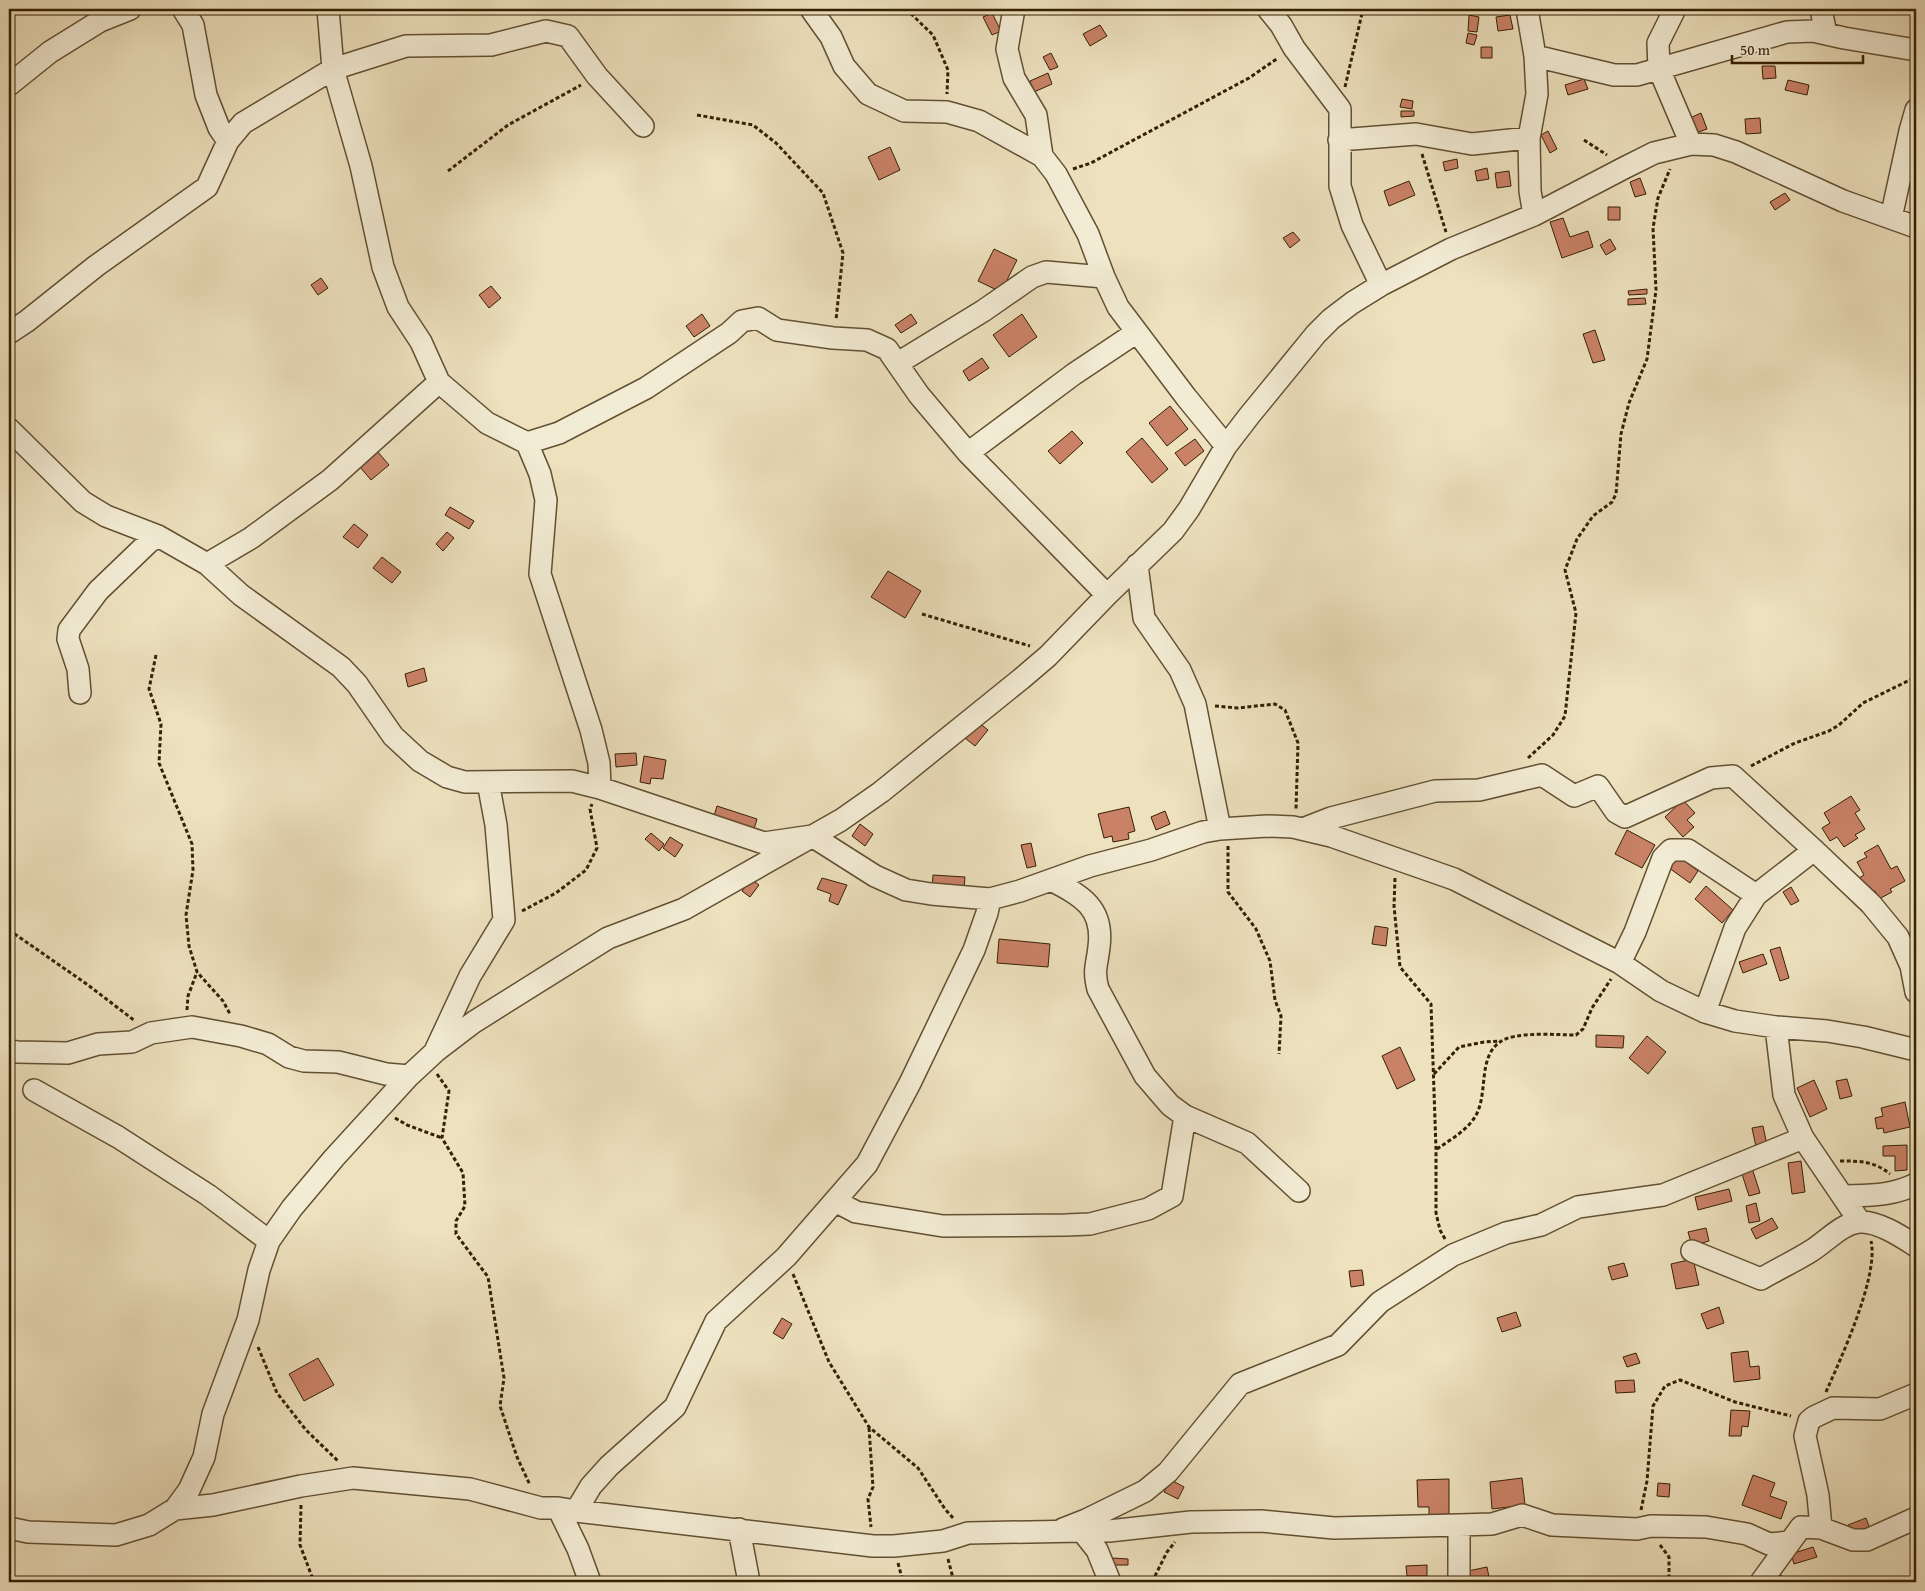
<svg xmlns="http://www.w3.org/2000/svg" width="1925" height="1591" font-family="'Gentium Book Plus',serif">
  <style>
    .building { fill: #ca8267; stroke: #352003 }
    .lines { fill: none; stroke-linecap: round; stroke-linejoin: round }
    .minor-casing { stroke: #635032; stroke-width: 24 }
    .path { stroke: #352003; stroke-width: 3; stroke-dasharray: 4 2.5; stroke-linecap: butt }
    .minor { stroke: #f3ecd5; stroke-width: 21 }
  </style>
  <rect width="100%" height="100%" fill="#ede1be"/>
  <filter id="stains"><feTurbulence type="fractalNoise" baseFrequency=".004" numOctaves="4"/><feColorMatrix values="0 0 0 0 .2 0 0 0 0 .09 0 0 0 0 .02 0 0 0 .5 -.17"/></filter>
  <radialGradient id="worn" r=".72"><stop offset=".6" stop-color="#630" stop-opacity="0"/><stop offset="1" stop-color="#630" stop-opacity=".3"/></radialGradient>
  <path class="building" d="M992,13L1001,31L992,35L983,17Z
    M1469,15L1479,17L1477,32L1468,31Z
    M1510,15L1513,29L1498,31L1496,17Z
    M1100,25L1107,36L1090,46L1083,34Z
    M1468,33L1477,35L1474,45L1466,43Z
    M1481,47H1492V58H1481Z
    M1051,53L1058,67L1050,70L1043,57Z
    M1762,66H1775L1776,78L1763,79Z
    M1048,73L1052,84L1034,92L1030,81Z
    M1584,79L1588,89L1568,95L1565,85Z
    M1788,80L1809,85L1807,95L1785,90Z
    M1402,99L1413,101L1412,109L1400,107Z
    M1401,111H1414V116L1401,117Z
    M1701,113L1707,129L1696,133L1690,118Z
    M1760,118L1761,133L1746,134L1745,119Z
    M1548,131L1557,149L1550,153L1541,135Z
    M890,147L900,170L879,180L868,157Z
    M1457,159L1458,168L1445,171L1443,162Z
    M1487,168L1489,179L1477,181L1475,171Z
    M1509,171L1511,186L1497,188L1495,173Z
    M1640,178L1646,194L1635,197L1630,182Z
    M1409,181L1415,195L1389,206L1384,191Z
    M1785,193L1790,200L1775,210L1770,202Z
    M1608,207H1620V220H1608Z
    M1563,218L1570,237L1588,231L1593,247L1562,258L1550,222Z
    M1293,232L1300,240L1290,248L1283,238Z
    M1610,239L1616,249L1606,255L1600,245Z
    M994,249L1017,260L1001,292L978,281Z
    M321,278L328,288L318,295L311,285Z
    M491,286L501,298L489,308L479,295Z
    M1647,289V294L1629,295L1628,291Z
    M1645,298L1646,304L1628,305V299Z
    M702,314L710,326L694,337L686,326Z
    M911,314L917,323L901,333L895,325Z
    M1022,314L1037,337L1009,357L993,335Z
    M1595,330L1605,360L1593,363L1583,334Z
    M982,358L989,368L969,381L963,371Z
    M1170,406L1188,429L1167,446L1149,423Z
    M1072,431L1083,443L1060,464L1048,451Z
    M1142,438L1168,469L1152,483L1126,452Z
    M1195,439L1204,451L1185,466L1175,453Z
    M378,452L389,465L371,480L360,467Z
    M450,507L474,521L469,529L445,515Z
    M354,524L368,535L358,548L343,537Z
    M447,532L454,538L443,551L436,544Z
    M382,557L401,572L392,583L373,568Z
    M888,571L921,591L905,618L871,597Z
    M424,668L427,681L408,687L405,674Z
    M978,722L988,730L975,746L965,738Z
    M636,753L637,765L616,767L615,754Z
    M644,756L666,760L663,779L651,778L650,784L640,782Z
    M1851,796L1860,810L1855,813L1865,829L1855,835L1858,838L1844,847L1837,837L1830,841L1822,828L1830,823L1824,813Z
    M1683,800L1695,813L1687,820L1694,827L1683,837L1665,817Z
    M717,806L757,819L754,829L714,816Z
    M1129,807L1135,831L1128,833L1129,839L1113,842L1112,836L1104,838L1098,814Z
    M1165,811L1170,824L1156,830L1151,817Z
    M860,824L873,834L865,846L852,836Z
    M1627,830L1655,845L1642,868L1615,854Z
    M651,833L664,844L659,851L645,839Z
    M670,837L683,845L675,857L663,848Z
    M1031,843L1036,866L1027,868L1021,845Z
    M1878,845L1891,869L1897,866L1905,881L1890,889L1892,892L1879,899L1875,891L1868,895L1859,878L1864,875L1857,862L1867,857L1864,853Z
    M1674,853L1698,871L1690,883L1665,865Z
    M933,875L965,877L964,889L932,887Z
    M822,878L847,885L838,905L829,901L831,894L817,889Z
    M751,879L759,885L750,897L742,891Z
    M1706,886L1733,910L1722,923L1695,899Z
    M1791,887L1799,901L1791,905L1783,892Z
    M1375,926L1388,928L1386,946L1372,944Z
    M999,939L1050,944L1048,967L997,963Z
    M1780,947L1789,978L1780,981L1770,950Z
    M1763,954L1767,964L1743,973L1739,962Z
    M1596,1035L1624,1036L1623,1048L1596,1047Z
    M1647,1036L1666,1052L1648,1074L1629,1058Z
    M1400,1047L1415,1080L1397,1089L1382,1056Z
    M1847,1079L1852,1096L1840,1099L1836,1081Z
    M1814,1080L1827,1109L1810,1117L1797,1088Z
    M1905,1102L1910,1127L1884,1133L1883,1128L1877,1129L1875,1118L1883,1116L1881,1108Z
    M1763,1126L1767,1145L1756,1147L1752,1128Z
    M1907,1145V1170L1895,1171V1156H1883V1146Z
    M1801,1161L1805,1192L1792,1194L1788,1163Z
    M1752,1168L1760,1193L1749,1196L1741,1171Z
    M1729,1189L1732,1201L1698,1210L1695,1197Z
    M1756,1203L1760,1221L1749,1223L1746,1206Z
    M1772,1218L1778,1228L1756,1239L1751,1229Z
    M1706,1228L1709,1241L1692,1246L1688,1232Z
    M1693,1259L1699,1285L1676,1289L1671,1264Z
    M1624,1263L1628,1276L1612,1280L1608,1267Z
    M1362,1270L1364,1285L1351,1287L1349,1271Z
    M1719,1307L1724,1323L1707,1329L1701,1314Z
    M1516,1312L1521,1326L1502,1332L1497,1318Z
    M782,1318L792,1324L783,1339L773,1333Z
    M1748,1351L1750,1367L1759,1366L1760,1379L1734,1382L1731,1353Z
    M1636,1353L1640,1363L1627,1367L1623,1357Z
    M318,1358L334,1385L304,1401L289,1374Z
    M1634,1380L1635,1392L1616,1393L1615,1381Z
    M1731,1410L1750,1411L1748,1427L1742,1426L1741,1436H1729Z
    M1753,1475L1775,1483L1770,1496L1787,1502L1781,1519L1742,1505Z
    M1522,1478L1525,1505L1492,1509L1490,1482Z
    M1449,1479V1514L1429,1515V1507H1418L1417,1480Z
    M1171,1480L1184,1487L1178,1499L1164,1492Z
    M1658,1483L1670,1484L1669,1497L1657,1496Z
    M1866,1518L1870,1529L1852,1536L1848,1525Z
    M1813,1547L1817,1557L1794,1564L1791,1554Z
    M1113,1558L1128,1559V1565H1113Z
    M1427,1565V1576H1407L1406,1566Z
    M1487,1567L1489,1577L1470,1581L1468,1571Z
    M1780,1574L1788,1582H1770Z"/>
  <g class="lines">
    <g class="minor-casing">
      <path id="minor" d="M183,9L193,25L206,95L219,128L228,141
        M328,9L333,69L361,166L383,267L398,307L421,342L439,382L487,423L527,443L540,474L546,500L540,574L591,730L599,763L600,788
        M811,9L831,37L844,66L868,94L904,111L947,112L979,121L1042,156L1056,174L1088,234L1104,277L1118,307L1186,397L1226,446
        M1014,9L1007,49L1014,78L1036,115L1042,156
        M1268,9L1281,25L1294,48L1340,109V186L1352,225L1381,285
        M1527,9L1535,56L1537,94L1529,138L1530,191L1534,215
        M1675,9L1658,43L1659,69L1691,144
        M1821,9L1826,34
        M1535,56L1614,75H1637L1787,32L1813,31L1844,38L1916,50
        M9,85L50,52L100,21L130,9
        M1339,140L1416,134L1472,144L1529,138
        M1891,218L1910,131L1916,110
        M9,333L27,321L96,266L207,187L228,141L243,123L333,69L406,46L491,45L546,31L568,36L597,76L643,126
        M898,363L983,311L1032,277L1046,272L1104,277
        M9,429L83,502L106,516L158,536L207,564L241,595L341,667L357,684L393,736L420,761L447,777L465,782L572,781L600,788L764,843L812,836L875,876L906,890L931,894L990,899L1020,891L1090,866L1151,850L1203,832L1220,829L1267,826L1293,827L1331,836L1454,879L1620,963L1661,991L1705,1012L1735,1021L1776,1027L1827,1031L1863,1037L1916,1050
        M527,443L559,433L646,388L729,333L742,321L758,318L777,330L833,338L867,340L887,349L919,395L968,453L1107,595
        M968,453L1074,374L1137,332
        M207,564L251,538L330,480L439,382
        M1137,565L1144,618L1180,670L1195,704L1220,829
        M80,693L78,669L68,639L69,630L98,591L149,542L158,536
        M1303,829L1331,818L1435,791L1479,790L1542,775L1574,796L1598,786L1616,812L1625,817L1711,778L1733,776L1814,850L1871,904L1898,937L1911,966L1916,992
        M1051,880C1082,896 1104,908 1099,947C1097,966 1093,969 1098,989L1145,1076L1170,1105L1185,1116L1247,1143L1299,1191
        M1620,963L1635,932L1663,858L1671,850H1688L1756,895
        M1705,1012L1735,928L1756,895L1814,850
        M1776,1027L1784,1095L1803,1138L1860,1222
        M436,1049L470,976L504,920L496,825L488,782
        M9,1051L17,1052L68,1053L98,1044L132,1042L151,1033L192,1027L241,1036L268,1044L289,1057L304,1061L338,1062L386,1074L409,1076
        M34,1090L118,1137L208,1195L269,1241
        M1843,1196C1870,1195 1892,1196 1916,1184
        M835,1201L856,1212L943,1226L1066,1225L1090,1224L1148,1209L1172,1196L1185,1116
        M1692,1251L1761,1279C1778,1269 1795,1261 1811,1251C1826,1242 1842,1223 1860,1222C1878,1221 1902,1237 1916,1246
        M558,1508L578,1549L590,1582
        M175,1509L213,1505L301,1486L353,1478L470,1489L541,1508H558L576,1511L873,1546H894L943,1541L968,1533L1082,1531L1097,1550L1110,1582
        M576,1511L591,1486L609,1466L675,1407L716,1321L786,1257L867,1164L910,1083L974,950L987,913L990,899
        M9,1528L28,1532L116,1535L149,1525L175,1509L189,1490L204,1457L213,1414L248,1320L259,1270L269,1241L292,1208L334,1158L409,1076L436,1051L474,1022L608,938L684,909L841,820L881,792L1021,679L1048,656L1107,595L1173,531L1189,509L1226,446L1249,416L1316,334L1331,319L1352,303L1381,285L1414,268L1451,249L1534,215L1624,168L1654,153L1691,144L1714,145L1736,152L1843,201L1916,227
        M1821,1528L1818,1495L1805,1436L1809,1421L1814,1417L1833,1408L1880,1409L1916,1394
        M739,1529L749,1582
        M1063,1529L1086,1520L1145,1491L1168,1472L1240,1384L1338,1345L1380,1302L1453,1255L1506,1233L1541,1225L1578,1207L1663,1195L1803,1138
        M1082,1531H1109L1191,1522L1261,1521L1334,1528L1459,1525L1492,1524L1522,1515L1552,1525L1637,1529L1651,1526L1706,1527L1747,1534L1769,1544L1790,1542
        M1459,1582V1525
        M1761,1582L1801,1527L1821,1528L1853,1540H1867L1916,1518"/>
    </g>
    <path class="path" d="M906,9L933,35L948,70L947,94
      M1345,87L1363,9
      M697,115L753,125L776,143L823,193L843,253L836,320
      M1584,140L1607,155
      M1422,154L1446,232
      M1073,169L1091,163L1249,78L1278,58
      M448,171L508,125L581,85
      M922,614L1030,646
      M156,655L149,689L161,724L159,763L192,844L193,870L186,915L189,946L197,972L223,1001L230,1014
      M1215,706L1238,708L1275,704L1285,710L1298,743L1296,809
      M1528,758L1553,735L1565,716L1576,613L1565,570L1577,539L1593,516L1612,502L1616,494L1621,434L1629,403L1647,359L1656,290L1653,228L1658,198L1670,169
      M1751,766L1795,743L1829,731L1839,725L1863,703L1916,677
      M1228,846V892L1256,929L1270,961L1275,1000L1281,1016L1279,1054
      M1395,878L1394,906L1400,967L1431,1004L1436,1149V1213L1440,1230L1445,1239
      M522,911L556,893L586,870L597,848L590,809L592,804
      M9,930L88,985L135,1021
      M187,1010L188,996L197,972
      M437,1074L449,1091L442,1138L463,1173L465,1206L456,1221V1234L488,1277L504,1378L500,1406L517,1457L530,1485
      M1434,1074L1459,1047L1484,1042L1500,1041
      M395,1118L407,1125L442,1138
      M1437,1149C1450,1140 1466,1131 1475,1117C1489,1094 1477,1058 1500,1042C1514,1031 1558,1035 1576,1035L1583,1029L1592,1008L1611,979
      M1840,1161C1860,1161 1874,1161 1890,1174
      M793,1274L829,1362L869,1427L918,1468L945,1509L953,1518
      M258,1347L277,1393L306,1430L338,1461
      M1826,1392C1841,1358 1879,1276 1871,1241
      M869,1428L873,1487L868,1499L871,1527
      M301,1505L300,1545L314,1582
      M1641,1510L1647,1481L1653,1406L1665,1386L1680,1380L1735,1402L1791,1416
      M1660,1545L1669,1557V1582
      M948,1559L954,1582
      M898,1563L903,1582
      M1152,1582L1167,1552L1175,1542"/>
    <use href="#minor" class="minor"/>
  </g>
  <rect width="1925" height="1591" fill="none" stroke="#ede1be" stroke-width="30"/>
  <rect x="10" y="10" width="1905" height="1571" fill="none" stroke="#352003" stroke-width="2.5"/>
  <rect x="15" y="15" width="1895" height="1561" fill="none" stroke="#352003"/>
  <path d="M1732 55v8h131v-8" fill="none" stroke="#352003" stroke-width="2.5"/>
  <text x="1740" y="55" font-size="15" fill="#352003" stroke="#f3ecd5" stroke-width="4" paint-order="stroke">50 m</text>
  <rect width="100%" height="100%" filter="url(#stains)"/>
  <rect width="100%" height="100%" fill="url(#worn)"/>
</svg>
